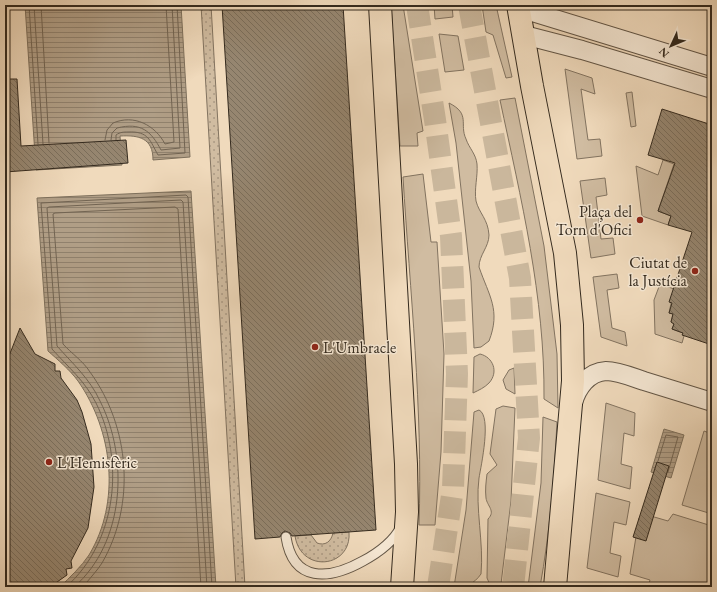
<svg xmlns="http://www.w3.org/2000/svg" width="717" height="592" font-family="'EB Garamond',serif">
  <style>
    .grass { fill: #d0bca1; stroke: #827360 }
    .garden { fill: url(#garden-dots); stroke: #827360 }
    .water { fill: url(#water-rules); stroke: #7e705c }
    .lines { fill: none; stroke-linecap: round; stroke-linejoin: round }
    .shore { stroke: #726452; stroke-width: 1 }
    .building { fill: url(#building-back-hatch); stroke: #342a1e }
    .trunk-tunnel { stroke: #cab79c; stroke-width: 22; stroke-dasharray: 22 11; stroke-linecap: butt }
    .service-casing { stroke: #635646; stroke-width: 11 }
    .minor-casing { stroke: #635646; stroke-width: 20 }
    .primary-casing { stroke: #342a1e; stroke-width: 24 }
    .service { stroke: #f5e7d3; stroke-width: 9 }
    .minor { stroke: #f5e7d3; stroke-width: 18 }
    .primary { stroke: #f0dabc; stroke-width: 22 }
    .poi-dot { fill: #8f2418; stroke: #f5e7d3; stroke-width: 1.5 }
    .labels { text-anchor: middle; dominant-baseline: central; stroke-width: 3; stroke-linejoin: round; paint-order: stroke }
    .poi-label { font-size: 16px; fill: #342a1e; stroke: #f5e7d3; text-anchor: end }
  </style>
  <defs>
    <pattern id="garden-dots" width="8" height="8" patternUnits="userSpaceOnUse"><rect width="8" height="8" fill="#d0bca1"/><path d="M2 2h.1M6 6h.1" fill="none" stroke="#aa9983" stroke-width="1.8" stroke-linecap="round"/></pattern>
    <pattern id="water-rules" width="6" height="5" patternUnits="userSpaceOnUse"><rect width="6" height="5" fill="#b09e86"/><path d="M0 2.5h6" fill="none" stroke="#90816d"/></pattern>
    <pattern id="building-back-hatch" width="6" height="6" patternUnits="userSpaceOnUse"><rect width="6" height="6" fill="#968670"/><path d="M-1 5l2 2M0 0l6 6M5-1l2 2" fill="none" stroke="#7b6e5b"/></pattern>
  </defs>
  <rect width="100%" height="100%" fill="#f0dabc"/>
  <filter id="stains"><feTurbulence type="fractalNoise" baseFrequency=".005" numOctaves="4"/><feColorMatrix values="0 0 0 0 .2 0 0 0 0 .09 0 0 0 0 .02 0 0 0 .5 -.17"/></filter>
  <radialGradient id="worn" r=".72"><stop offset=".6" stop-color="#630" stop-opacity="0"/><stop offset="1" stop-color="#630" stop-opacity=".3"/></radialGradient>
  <path class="grass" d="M391,5H403L423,131L417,133L418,146H400Z
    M434,5H452L453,17L435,19Z
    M482,5H496L512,77L506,78L493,35L486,32Z
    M439,34L458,36L464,70L445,72Z
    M565,69L592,78L595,94L581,89L588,140L600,139L602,156L577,159Z
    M632,92L636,126L631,127L626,93Z
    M515,98L544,246L557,354L558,408L544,399C545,297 521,199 500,100Z
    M449,103C471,114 459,124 466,139C469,148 476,154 477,164C478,176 474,189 476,201C479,213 488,219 489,235C489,247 479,255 479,267C489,296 501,310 489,341L481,347L474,348L471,281L456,143Z
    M663,160L674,164L658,211L671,216L668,225L642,216L636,166L658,175Z
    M423,174L431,242H437L444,354L441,452L435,525H419C423,409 410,292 403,177Z
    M605,178L607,195L596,197L601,239L613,238L615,254L591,258L580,181Z
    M617,274L619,288L607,290L612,328L625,332L627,346L601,337L593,277Z
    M660,284L674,289L669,313L673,314L671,322L674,324L672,329L683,333L684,336L682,343L655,334L654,300Z
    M480,354C493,357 499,372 489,383C484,388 479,390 473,393L474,357Z
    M514,368L515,394L506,389L503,380L509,370Z
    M606,403L635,413L634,436L624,433L621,464L632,467L630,489L598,480Z
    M503,406L515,408L511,501L501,584V587H491L487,578L488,519C496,511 487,506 486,498C485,490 486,482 487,474L497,465L490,454L496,409Z
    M479,410C492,416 481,466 479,478C475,508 484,543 481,574C474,584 466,587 454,587L466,510L474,412Z
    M543,417L557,422C554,478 550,532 540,587H528L541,483Z
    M704,431L712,434V514L682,505Z
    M596,493L630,502L626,525L614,522L610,553L621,556L618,577L587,568Z
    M644,514L668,521L673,514L712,526V584L706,587H648L650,580L630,574L639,518Z"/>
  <path class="garden" d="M201,5H211L245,587H236Z
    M349,532C352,568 301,574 295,536L311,535L317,543C325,546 331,542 333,533Z"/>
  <path class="water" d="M25,5H181L190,157L153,160C153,138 139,135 120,136L122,165L36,170Z
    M191,191L216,587H60C70,577 81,567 89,555C121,502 113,431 78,381C70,370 58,360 48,351L37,198Z
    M664,429L684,435L671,478L651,472Z"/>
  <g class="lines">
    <path class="shore" d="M29,5L38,144
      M34,5L43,144
      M41,5L49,143
      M105,140L107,130L113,123C134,114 155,125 165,144L174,142L166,5
      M111,140L112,133L117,128C141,122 151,131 161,150L180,148L172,5
      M116,140V135C120,132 124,132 128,132C149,131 150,141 158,155L185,153L177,5
      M658,461L666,435L678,437L668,472
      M66,587C117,542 125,461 96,403C85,381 68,367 52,349L41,203L186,195L188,197L212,587
      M74,587C125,543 129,458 100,401C90,379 73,364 57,346L47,208L49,207L181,200L183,202L207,587
      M83,587C89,579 97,571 102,563C136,504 130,427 90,372C83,361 71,353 63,344L53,214L55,213L175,207L178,209L201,587"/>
  </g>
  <path class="building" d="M222,5H343L376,530L292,536L290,533L285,531L282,533L280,537L255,539Z
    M5,79H17L21,146L126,140L128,163L5,172Z
    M662,109L712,125V345L682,335L683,333L672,329L674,324L671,322L673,314L669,313L672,303L669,302L692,232L668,225L671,216L658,211L675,163L648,155Z
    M20,328L35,354L55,364V371H60L61,378L77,400L82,412L91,444L94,487L88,528L71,561L72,568L66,569L67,575L50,587H17L5,581V358L9,356Z
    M657,462L669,466L646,541L633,537Z"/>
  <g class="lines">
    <path class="trunk-tunnel" d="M417,5L435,120L451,236L457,374L453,489L438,587
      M469,5L520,278L529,438L513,587"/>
    <g class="service-casing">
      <path id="service" d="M286,537C293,583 329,580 363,561C378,553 393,542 401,527"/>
    </g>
    <g class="minor-casing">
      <path id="minor" d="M519,8L712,67
        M524,35L582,50L712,89
        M573,403C577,388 588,372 606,371C618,371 632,377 644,381C667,388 690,395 712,402"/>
    </g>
    <g class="primary-casing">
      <path id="primary" d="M380,5L406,464L407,512L402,587
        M518,5L532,86L565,253L572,325L573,381L555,587"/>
    </g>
    <use href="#service" class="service"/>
    <use href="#minor" class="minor"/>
    <use href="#primary" class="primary"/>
  </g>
  <g class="poi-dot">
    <circle cx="640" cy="220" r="4"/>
    <circle cx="695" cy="271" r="4"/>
    <circle cx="315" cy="347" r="4"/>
    <circle cx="49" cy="462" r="4"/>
  </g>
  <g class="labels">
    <g class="poi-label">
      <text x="632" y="211">Plaça del<tspan x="632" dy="18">Torn d'Ofici</tspan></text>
      <text x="687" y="262">Ciutat de<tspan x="687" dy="18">la Justícia</tspan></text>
      <text x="323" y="347" text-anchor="start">L'Umbracle</text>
      <text x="57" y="462" text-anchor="start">L'Hemisfèric</text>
    </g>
  </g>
  <rect width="717" height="592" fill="none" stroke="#f0dabc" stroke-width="20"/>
  <rect x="6" y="6" width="705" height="580" fill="none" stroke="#342a1e" stroke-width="2"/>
  <rect x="10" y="10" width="697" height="572" fill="none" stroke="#342a1e"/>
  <g transform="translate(671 46) rotate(226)" stroke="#f5e7d3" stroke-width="3" paint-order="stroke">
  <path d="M0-3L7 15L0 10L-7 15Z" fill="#342a1e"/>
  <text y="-6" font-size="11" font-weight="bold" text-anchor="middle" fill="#342a1e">N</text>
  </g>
  <rect width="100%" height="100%" filter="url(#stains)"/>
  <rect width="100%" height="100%" fill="url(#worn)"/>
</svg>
